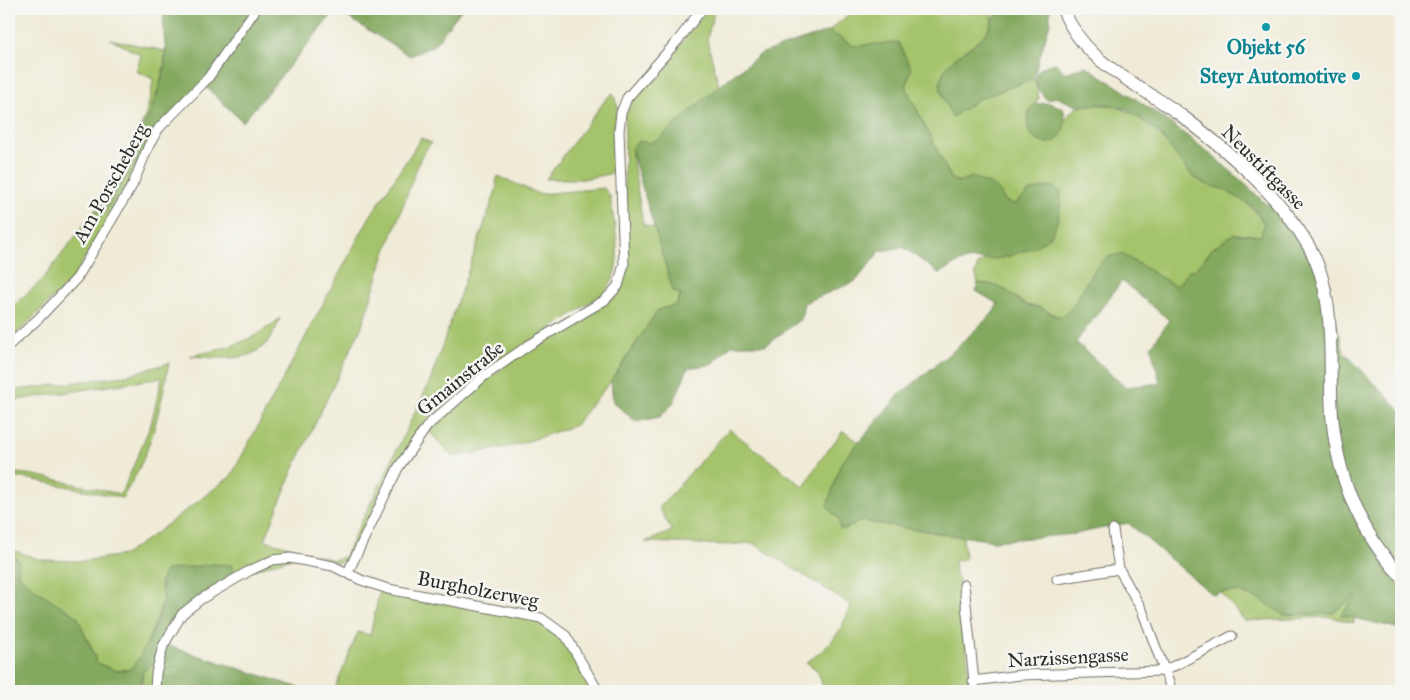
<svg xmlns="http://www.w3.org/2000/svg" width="1410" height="700" font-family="'IM FELL Great Primer',serif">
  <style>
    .green { fill: #a4c36b; stroke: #68774b }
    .forest { fill: #83a95f; stroke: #576a45; fill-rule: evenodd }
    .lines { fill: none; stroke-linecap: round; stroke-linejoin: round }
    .street-casing { stroke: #706e67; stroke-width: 11 }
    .secondary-casing { stroke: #706e67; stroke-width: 14 }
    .street { stroke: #fff; stroke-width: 9 }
    .secondary { stroke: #fff; stroke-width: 12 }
    .culture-dot { fill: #0f9aa8; stroke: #f6f6f2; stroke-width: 2 }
    .labels { text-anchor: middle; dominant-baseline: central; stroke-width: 5; stroke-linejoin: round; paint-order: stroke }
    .culture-label { font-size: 20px; font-weight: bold; fill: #0d838f; stroke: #f6f6f2 }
    .street-label { font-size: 20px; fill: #2b2b2b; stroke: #f6f6f2 }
  </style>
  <rect width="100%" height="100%" fill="#f6f6f2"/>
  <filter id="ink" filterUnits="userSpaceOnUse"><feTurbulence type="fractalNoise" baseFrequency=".02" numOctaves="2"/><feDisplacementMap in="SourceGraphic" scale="10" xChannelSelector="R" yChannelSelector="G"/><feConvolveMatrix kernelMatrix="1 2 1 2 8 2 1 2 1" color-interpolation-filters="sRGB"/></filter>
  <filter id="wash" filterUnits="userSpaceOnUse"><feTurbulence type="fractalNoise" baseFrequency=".0096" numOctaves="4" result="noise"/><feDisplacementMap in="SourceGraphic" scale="20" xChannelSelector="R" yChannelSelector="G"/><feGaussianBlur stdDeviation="1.12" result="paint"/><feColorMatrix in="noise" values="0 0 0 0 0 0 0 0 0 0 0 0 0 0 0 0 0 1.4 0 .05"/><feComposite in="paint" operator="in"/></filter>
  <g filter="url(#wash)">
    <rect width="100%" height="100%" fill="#f0ebd7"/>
    <path class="green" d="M707,9H715L707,39L719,86L659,139L631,149L643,224L656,229L673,291L681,295L676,305L658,310L611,381L574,426L513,446L452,457L429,431L422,435L468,393L518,357L617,294L624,280L628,260L624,202L625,116L635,94L677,49Z
      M855,9H990C1003,42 944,50 940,84C940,93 949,108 952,117L978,99L1033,79L1035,80L1039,98L1028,113L1062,133C1066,115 1071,106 1090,105C1129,102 1152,125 1175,153C1181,161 1186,171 1194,177C1204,184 1214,185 1225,190C1243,198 1254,208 1264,224L1261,237L1247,234L1213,248L1196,269L1187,271L1180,283L1175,286L1122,254L1106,258L1089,277L1073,309L1067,315L1057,316L1039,307L1027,305L998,286L978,283L975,273L978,264L990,258H1002L1052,236L1061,192L1051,186L1030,191L1015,204C1004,203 1001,197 996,188L952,180L906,88L911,68L854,47L829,31Z
      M110,39L165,51C165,91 137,138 120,174C134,143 150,113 153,79L136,71L141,55Z
      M613,93L618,108L613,130L616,140L614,173L584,179H546L606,99Z
      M421,138L431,143L421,157L385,254L362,326L292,472L265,540L334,560L345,556L430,381L497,187L496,182L498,176L539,194L604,188L610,196C614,228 627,266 604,293L470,383L429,418L413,438L391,476L355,554L345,561L334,563L298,556L241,574L160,580L163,602L142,656L131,669L117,671L97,663L88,639L18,575L19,561L9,549L42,560L82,561L124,555L156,533L231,476L369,218Z
      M141,158L136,171L72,280L9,341V310L43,279L96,209V213L104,214L130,171Z
      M280,318C264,366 232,359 190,356C227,348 250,343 280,318Z
      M169,363C160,410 150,458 122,498L25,478H9V472L35,475L120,494L124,488L151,424L162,378L16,400H9V391L123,376Z
      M729,429L804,487L818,463L843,431L859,442L841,463L845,529L861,521L963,537L965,559L954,561L955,575L959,579L971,691H824L818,671L806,662C831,647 841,632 851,605L753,543L725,545L645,542L672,531L659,508Z
      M380,590L538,620C571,642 576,658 595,691H334L358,632L370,635Z
      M1220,592H1239L1261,600L1284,615L1333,613L1355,594L1358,595L1341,615L1354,618V623L1331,617L1245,621Z
      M157,655L152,691H111L130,686L137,687L143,682L142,673Z"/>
    <path class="forest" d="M165,9H462L433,46L410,56L336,10L243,122L207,88L200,87L130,171L104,214L99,216L96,213V209C123,169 152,118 164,71C169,51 160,28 165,9Z
      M1013,9H1050V23L1033,79L978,99L952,117C949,108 940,93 940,84C944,51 989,48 993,16Z
      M829,31L854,46L898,42L911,68L906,88L952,180L960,182L972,177C979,180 988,183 995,187C1004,193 1001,204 1015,204L1030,191L1051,186L1061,192C1060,224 1056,240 1024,251C1017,253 1009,257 1002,258C971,263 970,252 940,274L903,247L880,251L856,281L804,303L801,319L766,345H731L713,364L688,368L674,402L660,417L636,422L613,402L611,381L658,310L676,305L681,295L673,291L631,149L638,141L652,143L659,139L719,86L762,53Z
      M1056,63L1065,73L1086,66C1151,108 1213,151 1268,206L1272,193L1315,246L1344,352L1401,411V629L1341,615L1357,595L1333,613L1284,615L1261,600L1239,592H1220L1213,595L1128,523L1075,534L994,541L861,521L845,529H840L839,520L827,506L841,463L899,395L953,351L992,314L998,304L976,291L978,283C984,284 991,284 997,286C1008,289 1016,300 1026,305C1030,307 1036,306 1041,308C1046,310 1052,316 1058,316C1080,318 1085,254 1122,254L1175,286L1180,283L1187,271L1196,269L1213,248L1233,234L1261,236L1264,224L1253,207L1225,190L1205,184L1192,176L1159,133L1127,109L1105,104L1077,106L1056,97L1047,100C1031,84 1030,67 1056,63ZM1122,281L1169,320L1151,347L1160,383L1125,387L1076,342Z
      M1049,103L1063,108C1066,116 1065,120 1064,127C1057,160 1009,137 1035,104Z
      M9,552L19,561L18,575L39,592L77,616L97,663L117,671L131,669C144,653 157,624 163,603C166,589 156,587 166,570L214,564L231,565L235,572L236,577L180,612L165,633L153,663L142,673L141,685L111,691H17L9,687Z
      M166,645L300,688L305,691H159Z"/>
  </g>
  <g filter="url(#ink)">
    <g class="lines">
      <g class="street-casing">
        <path id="street" d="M9,345L38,319L77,278L133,184L149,145L159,128L208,78L256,9
          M1113,530L1119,569L1142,610L1172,691
          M348,572L398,468L428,425L484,376L529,345L605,300L618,286L624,264L619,131L621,113L627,98L679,39L702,9
          M1057,579L1119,569
          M964,585L975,691
          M1400,675L1401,676
          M973,681L1020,675L1164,671L1232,636
          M155,691L156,673L163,646L182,614L201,599L249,571L273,560L290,558L333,566L361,580L388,589L541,618L566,636L598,691"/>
      </g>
      <g class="secondary-casing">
        <path id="secondary" d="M1063,9C1084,63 1134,81 1178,113C1226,149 1277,192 1308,245C1338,296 1328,359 1332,415C1337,476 1359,531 1401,576"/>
      </g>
      <use href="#street" class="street"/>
      <use href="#secondary" class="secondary"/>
    </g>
  </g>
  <g class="culture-dot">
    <circle cx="1266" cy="27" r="5"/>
    <circle cx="1356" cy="76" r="5"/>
  </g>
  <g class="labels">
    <g class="culture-label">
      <text x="1266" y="47">Objekt 56</text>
      <text x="1346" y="76" text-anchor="end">Steyr Automotive</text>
    </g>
    <g class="street-label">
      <text transform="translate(1264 167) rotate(45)">Neustiftgasse</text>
      <text transform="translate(110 183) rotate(-61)">Am Porscheberg</text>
      <text transform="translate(460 378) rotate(-39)">Gmainstraße</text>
      <text transform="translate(478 589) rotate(11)">Burgholzerweg</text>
      <text transform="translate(1068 657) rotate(-3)">Narzissengasse</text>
    </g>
  </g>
  <rect width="1410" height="700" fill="none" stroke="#f6f6f2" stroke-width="30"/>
</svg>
